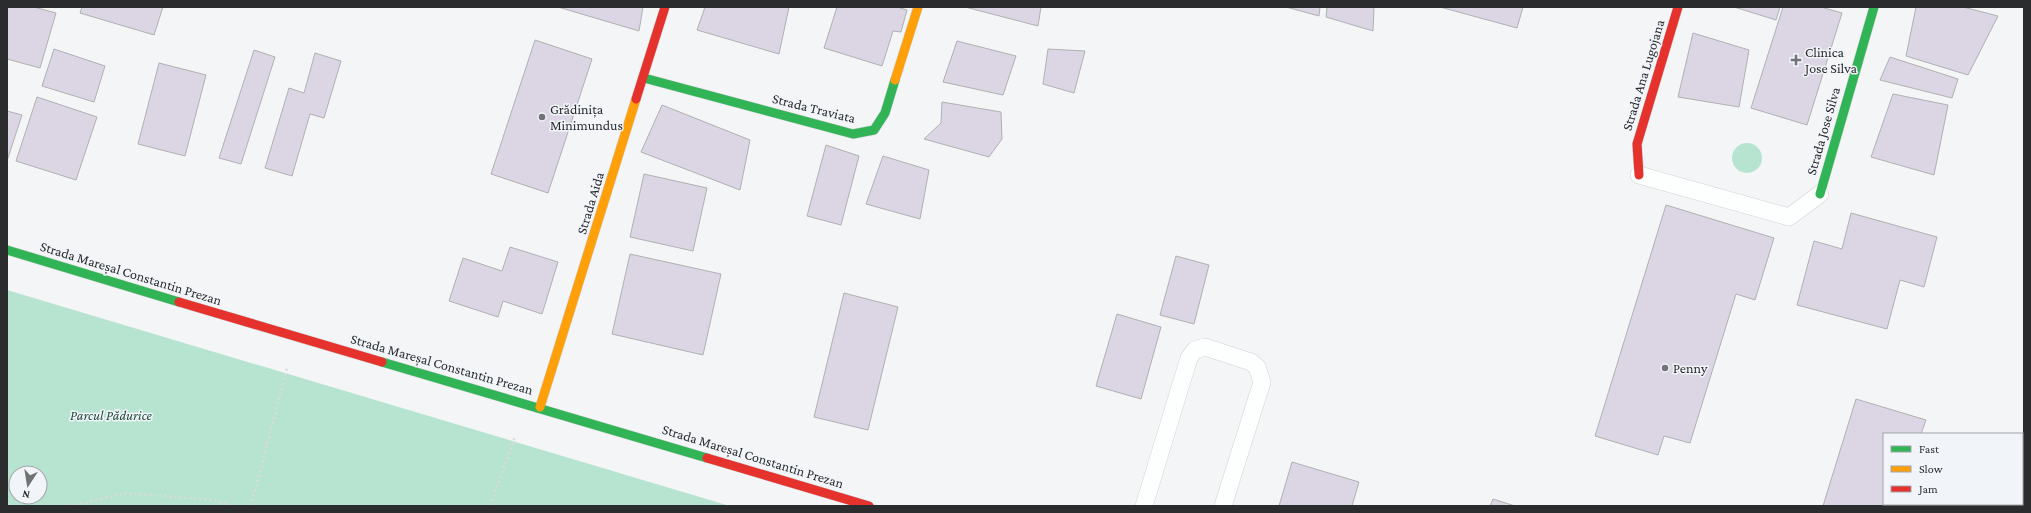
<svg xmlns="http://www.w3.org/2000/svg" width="2031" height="513" font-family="'Crimson Pro',serif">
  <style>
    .green { fill: #b7e4d1; fill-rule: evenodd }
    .building { fill: #dbd5e4; stroke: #b0b1b2 }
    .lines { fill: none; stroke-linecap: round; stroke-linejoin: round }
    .lane-casing { stroke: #d1d2d4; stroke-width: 18 }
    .fast-casing { stroke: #d1d2d4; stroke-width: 10 }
    .slow-casing { stroke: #d1d2d4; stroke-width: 10 }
    .jam-casing { stroke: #d1d2d4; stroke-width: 10 }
    .path { stroke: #dadbdb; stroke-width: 2.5; stroke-dasharray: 2 3; stroke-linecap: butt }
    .lane { stroke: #fdfefe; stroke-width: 17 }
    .fast { stroke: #30b455; stroke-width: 9 }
    .slow { stroke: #ff9f0a; stroke-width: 9 }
    .jam { stroke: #e5322d; stroke-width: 9 }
    .poi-dot { fill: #717274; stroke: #f1f4f9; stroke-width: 1.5 }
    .labels { text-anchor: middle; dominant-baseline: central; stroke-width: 3; stroke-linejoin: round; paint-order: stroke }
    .poi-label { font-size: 14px; fill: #2b2c2e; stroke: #f1f4f9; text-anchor: start }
    .street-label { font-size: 14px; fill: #2b2c2e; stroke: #f1f4f9 }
    .park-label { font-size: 14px; font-style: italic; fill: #204b39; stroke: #f1f4f9 }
  </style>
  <rect width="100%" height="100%" fill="#f3f5f7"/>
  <path class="green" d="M1732 158a15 15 0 1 1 30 0a15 15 0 1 1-30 0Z
    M7,290L730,506H7ZM16,473H40V497H16Z"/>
  <path class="building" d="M7,7H34L56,13L40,68L7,59Z
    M82,7H163L154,35L80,13Z
    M558,7H643L639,31Z
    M705,7H789L779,54L697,30Z
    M837,7H897L907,10L901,32L893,31L882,66L824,48Z
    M965,7H1041L1038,26Z
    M1286,7H1320L1319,16Z
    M1327,7H1374L1373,31L1326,17Z
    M1440,7H1523L1517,28Z
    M1734,7H1780L1776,20Z
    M1783,7H1821L1842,13L1807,125L1751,108Z
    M1916,7H1963L1998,16L1968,75L1906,56Z
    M1693,33L1749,50L1739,107L1678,97Z
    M535,40L592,59L548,193L491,174Z
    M957,41L1016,56L1003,95L943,82Z
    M54,49L105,66L94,102L42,86Z
    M1048,49L1085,51L1074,93L1043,84Z
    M254,50L275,57L241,164L219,158Z
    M315,53L341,61L324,118L310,114L292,176L265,168L289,88L304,93Z
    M1890,57L1958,79L1952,98L1880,80Z
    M159,63L206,75L185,156L138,144Z
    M1893,94L1948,105L1934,175L1871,157Z
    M37,97L97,117L76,180L16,161Z
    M942,102L1001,112L1002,139L989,157L924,139L941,123Z
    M662,105L750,140L740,190L641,152Z
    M7,111L22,115L7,161Z
    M826,145L859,156L841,225L807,216Z
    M883,156L929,170L920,219L866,204Z
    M644,174L707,188L693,251L630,237Z
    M1666,205L1774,238L1755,300L1736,294L1690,443L1664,436L1658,455L1595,436Z
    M1851,213L1937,237L1924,287L1900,280L1887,329L1797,305L1814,241L1842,249Z
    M510,247L558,262L542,314L503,301L498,317L449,301L463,258L502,271Z
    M630,254L721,274L703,355L612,334Z
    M1176,256L1209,265L1194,324L1160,315Z
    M844,293L898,307L868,430L814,417Z
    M1117,314L1161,327L1141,399L1096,386Z
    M1856,399L1926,420L1921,434H1884V504H1900L1899,506H1823Z
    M1292,462L1359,482L1352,506H1279Z
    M1493,499L1515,506H1490Z"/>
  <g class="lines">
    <g class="lane-casing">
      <path id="lane" d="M1639,175L1789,217L1820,194
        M1144,506L1189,358L1195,350L1205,347L1251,362L1257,367L1262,382L1223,506"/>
    </g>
    <g class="fast-casing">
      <path id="fast" d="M644,78L853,134L874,130L885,113L895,80
        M1820,194L1874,7
        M7,250L179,302
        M382,362L707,458"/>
    </g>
    <g class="slow-casing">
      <path id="slow" d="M895,80L918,7
        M540,407L636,99"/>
    </g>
    <g class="jam-casing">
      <path id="jam" d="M636,99L665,7
        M1639,175L1637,144L1678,7
        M179,302L382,362
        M707,458L869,506"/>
    </g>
    <path class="path" d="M71,506L126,493L215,500L232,506
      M251,506L287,368
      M454,506H467
      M490,506L515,437"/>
    <use href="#lane" class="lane"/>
    <use href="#fast" class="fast"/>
    <use href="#slow" class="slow"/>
    <use href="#jam" class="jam"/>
  </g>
  <g class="poi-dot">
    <path d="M1794 54h4v4h4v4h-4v4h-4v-4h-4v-4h4z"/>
    <circle cx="542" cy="117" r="4"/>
    <circle cx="1665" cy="368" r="4"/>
  </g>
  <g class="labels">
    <g class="poi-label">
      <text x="1805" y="52">Clinica<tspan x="1805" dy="16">Jose Silva</tspan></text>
      <text x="550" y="109">Grădinița<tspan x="550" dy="16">Minimundus</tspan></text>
      <text x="1673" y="368">Penny</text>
    </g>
    <g class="street-label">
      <text transform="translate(1643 75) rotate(-73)">Strada Ana Lugojana</text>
      <text transform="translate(814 108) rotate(14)">Strada Traviata</text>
      <text transform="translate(1823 131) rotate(-74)">Strada Jose Silva</text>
      <text transform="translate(590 203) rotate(-73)">Strada Aida</text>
      <text transform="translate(131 273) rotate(17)">Strada Mareșal Constantin Prezan</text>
      <text transform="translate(442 364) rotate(16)">Strada Mareșal Constantin Prezan</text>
      <text transform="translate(753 456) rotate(17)">Strada Mareșal Constantin Prezan</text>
    </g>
    <g class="park-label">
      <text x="111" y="415">Parcul Pădurice</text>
    </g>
  </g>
  <rect width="2031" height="513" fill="none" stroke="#2b2c2e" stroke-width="16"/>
  <rect x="1883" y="433" width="140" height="72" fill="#f1f4f9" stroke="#a2a4a8"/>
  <rect x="1891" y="446" width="20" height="6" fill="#30b455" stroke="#a2a4a8"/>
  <text x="1919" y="453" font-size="12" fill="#2b2c2e">Fast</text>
  <rect x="1891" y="466" width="20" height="6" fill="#ff9f0a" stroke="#a2a4a8"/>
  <text x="1919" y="473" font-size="12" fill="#2b2c2e">Slow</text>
  <rect x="1891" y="486" width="20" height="6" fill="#e5322d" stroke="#a2a4a8"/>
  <text x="1919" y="493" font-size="12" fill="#2b2c2e">Jam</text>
  <g transform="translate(28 485) rotate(192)"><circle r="19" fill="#f1f4f9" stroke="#a2a4a8"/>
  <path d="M0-3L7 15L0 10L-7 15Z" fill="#717274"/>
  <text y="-6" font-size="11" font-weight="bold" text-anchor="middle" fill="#2b2c2e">N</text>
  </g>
</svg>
